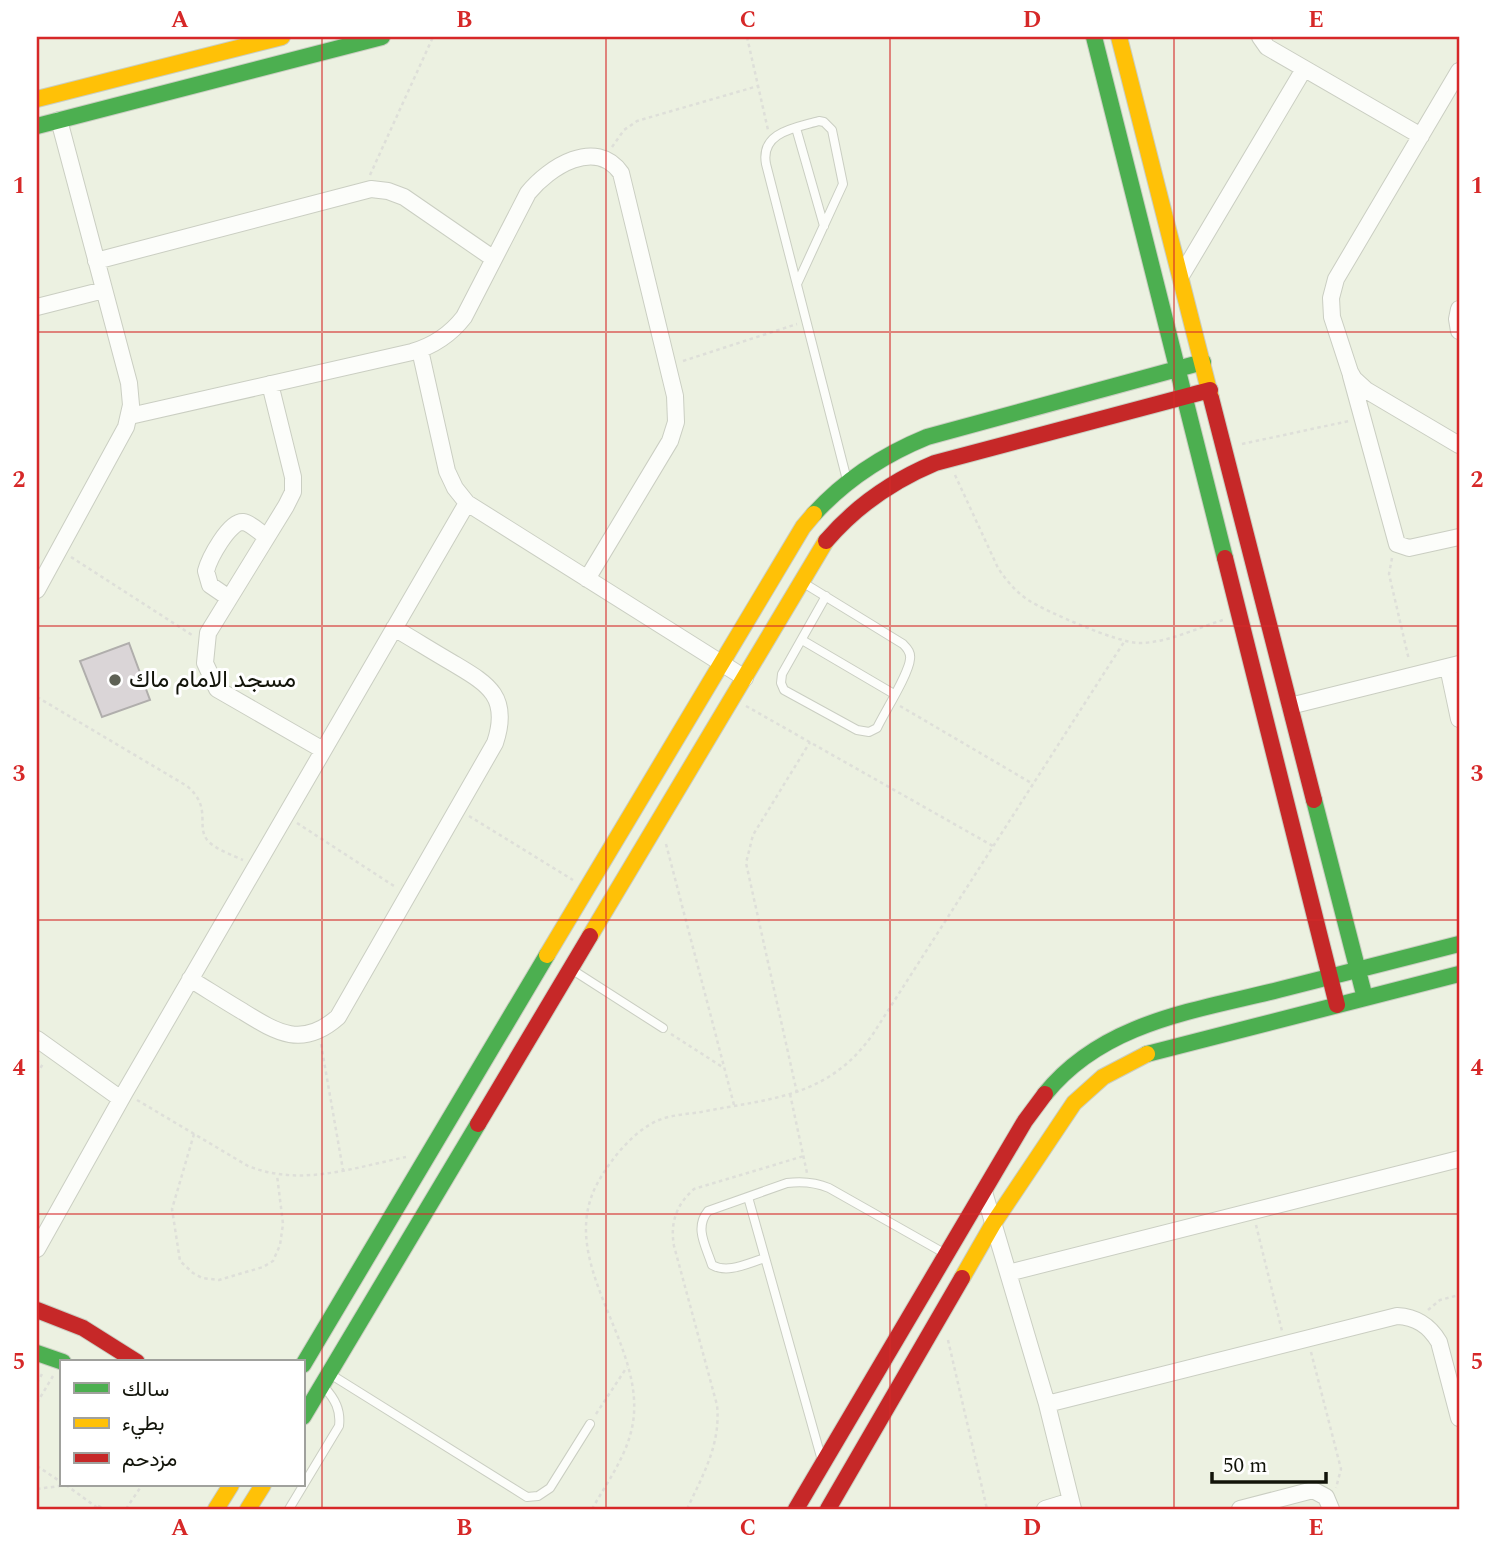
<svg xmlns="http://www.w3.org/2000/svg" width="1496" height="1546" font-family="Spectral,Vazirmatn,serif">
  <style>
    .building { fill: #dad5d7; stroke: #b0aeac; stroke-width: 2 }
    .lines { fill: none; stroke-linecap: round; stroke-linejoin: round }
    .lane-casing { stroke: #cacec2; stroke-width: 10 }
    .street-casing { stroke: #cacec2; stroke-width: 18 }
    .fast-casing { stroke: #cacec2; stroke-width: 18 }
    .slow-casing { stroke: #cacec2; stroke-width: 18 }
    .jam-casing { stroke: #cacec2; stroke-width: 18 }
    .path { stroke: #dedfd9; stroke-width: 2.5; stroke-dasharray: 3.5 3.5; stroke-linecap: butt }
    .lane { stroke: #fcfdfa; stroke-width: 8 }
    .street { stroke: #fcfdfa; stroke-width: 16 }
    .fast { stroke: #4caf50; stroke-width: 16 }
    .slow { stroke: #ffc107; stroke-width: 16 }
    .jam { stroke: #c62828; stroke-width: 16 }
    .grid { fill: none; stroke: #d62828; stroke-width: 2; stroke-opacity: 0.55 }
    .poi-dot { fill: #5e6155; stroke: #fff; stroke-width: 2.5 }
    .labels { text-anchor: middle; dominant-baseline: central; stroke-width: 6; stroke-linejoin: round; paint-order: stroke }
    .poi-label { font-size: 24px; fill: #12140a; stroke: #fff; text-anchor: start }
    .neatline { fill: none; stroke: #d62828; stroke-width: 2.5 }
    .grid-label { font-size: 23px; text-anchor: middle; font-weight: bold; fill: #d62828 }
  </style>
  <rect width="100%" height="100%" fill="#ecf1e1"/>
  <path class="building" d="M129,643L150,700L102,717L80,661Z"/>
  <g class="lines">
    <g class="lane-casing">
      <path id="lane" d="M796,128L824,226
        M797,284L843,184L832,130L824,122L819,121C795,128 760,132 766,164L847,480
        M802,582L903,644C908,649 911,653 910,659C909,674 884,713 877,728L869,732L857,730L784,690L781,683L782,674L826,596
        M802,640L894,694
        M571,969L663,1028
        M748,1197L821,1457
        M765,1258C748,1263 728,1274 712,1265C706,1246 694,1228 708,1211L787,1183C802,1181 815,1182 829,1188L944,1253
        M330,1374L527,1497L538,1496L550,1488L590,1424
        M289,1509L339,1426C341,1410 335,1399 324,1387"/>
    </g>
    <g class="street-casing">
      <path id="street" d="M1260,37L1267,47L1421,136
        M1459,71L1336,279L1331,298L1332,317L1350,372L1354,379L1366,390L1459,445
        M96,261L371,189L388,191L404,197L494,259
        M1181,276L1304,69
        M37,307L104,290
        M1459,309L1457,319L1459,331
        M420,350L447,471L455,488L467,503L745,678
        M1351,376L1397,544L1409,548L1459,537
        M270,384L293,477V492L286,506L208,633L205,663L217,689L323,750
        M130,416L412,352C433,346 450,335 464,317L528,193C549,167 596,137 621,173L675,396L676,422L670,441L587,579
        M37,590L126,427L131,405L129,383L59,120
        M229,598L210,585L206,571C209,559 229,521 243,522C251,523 260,533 267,537
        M1448,667L1459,719
        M1290,706L1459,664
        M190,979C208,990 225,1001 242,1011C276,1032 302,1049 338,1017L495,743C511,695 486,683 451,662C432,651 413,639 394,628
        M37,1039L121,1099
        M984,1192L1047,1404L1073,1509
        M37,1249L125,1092L467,503
        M1008,1273L1459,1159
        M1047,1404L1397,1316C1416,1317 1429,1325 1439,1342L1459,1418
        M1045,1509L1071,1501
        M1240,1509L1313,1490L1326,1497L1331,1509"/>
    </g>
    <g class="fast-casing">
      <path id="fast" d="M1094,37L1225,558
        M37,126L382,37
        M814,514C846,479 883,455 927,437L1203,362
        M1314,800L1365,998
        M1147,1054L1459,974
        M1045,1094C1103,1022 1194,1011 1278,990C1338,975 1399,959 1459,944
        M37,1353L63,1362
        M303,1365L547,955
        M303,1417L478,1124"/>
    </g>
    <g class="slow-casing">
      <path id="slow" d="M1119,37L1211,398
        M37,99L282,37
        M590,936L826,541
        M547,955L803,527L814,514
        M962,1278L993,1224L1074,1103L1103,1077L1147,1054
        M216,1509L231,1485
        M248,1509L263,1485"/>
    </g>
    <g class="jam-casing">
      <path id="jam" d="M1211,398L1314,800
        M826,541C857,505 892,481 935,463L1210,390
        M1225,558L1337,1005
        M478,1124L590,936
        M37,1310L83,1328L137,1362
        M796,1509L1025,1121L1045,1094
        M828,1509L962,1278"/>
    </g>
    <path class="path" d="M747,37L768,130
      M612,147L624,130L637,121L758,86
      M370,175L433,37
      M683,361L797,324
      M1242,444L1349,421
      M955,475L998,568C1006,580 1015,591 1028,600C1047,612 1118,643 1139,643C1167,643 1197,628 1223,620
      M71,557L192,635
      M1392,558L1389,574L1409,660
      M37,697L187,786C213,808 195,826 208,841C217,850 232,855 243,860
      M746,706L993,846
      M900,706L1033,784
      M469,816L573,880
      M297,823L394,886
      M666,844L734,1105
      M671,1034L724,1068
      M321,1044L343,1170
      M37,1074L44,1062
      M797,1093L746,863L753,835L810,742
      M790,1094L807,1173
      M137,1100L248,1166C301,1187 352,1168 406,1157
      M194,1134L172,1209L180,1261L193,1273L202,1278L219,1280L263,1267L273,1261L280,1245L283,1224L277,1175
      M1256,1225L1282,1331
      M1428,1310L1440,1300L1459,1295
      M948,1340L987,1509
      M1311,1352L1341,1469L1336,1488
      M37,1383L42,1374
      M37,1403L53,1376
      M596,1414L627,1367
      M37,1466L61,1482
      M66,1485L99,1509
      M37,1489L67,1485
      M98,1506L105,1509
      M126,1509L142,1485
      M592,1509C609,1479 632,1449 634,1413C639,1336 557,1260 597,1184C610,1160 634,1130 659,1120C671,1115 688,1114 701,1112C772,1098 828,1098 873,1034L1124,642
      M687,1509C703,1475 721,1444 717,1405L674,1246C670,1223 676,1205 694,1189L804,1156"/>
    <use href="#lane" class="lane"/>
    <use href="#street" class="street"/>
    <use href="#fast" class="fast"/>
    <use href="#slow" class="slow"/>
    <use href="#jam" class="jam"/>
  </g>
  <path class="grid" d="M322,37V1509M606,37V1509M890,37V1509M1174,37V1509M37,332H1459M37,626H1459M37,920H1459M37,1214H1459"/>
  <circle class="poi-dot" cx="115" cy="680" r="7"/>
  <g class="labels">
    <g class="poi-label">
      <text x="129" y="680">مسجد الامام ماك</text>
    </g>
  </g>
  <rect width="1496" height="1546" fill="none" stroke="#ffffff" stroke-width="77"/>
  <rect x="60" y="1360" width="245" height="126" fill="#ffffff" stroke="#a0a19d" stroke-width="2"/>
  <rect x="74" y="1383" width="35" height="10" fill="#4caf50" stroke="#a0a19d" stroke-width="2"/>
  <text x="122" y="1396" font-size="21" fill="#12140a">سالك</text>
  <rect x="74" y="1418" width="35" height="10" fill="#ffc107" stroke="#a0a19d" stroke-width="2"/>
  <text x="122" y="1430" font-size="21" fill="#12140a">بطيء</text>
  <rect x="74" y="1453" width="35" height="10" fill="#c62828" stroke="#a0a19d" stroke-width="2"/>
  <text x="122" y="1466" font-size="21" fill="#12140a">مزدحم</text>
  <path d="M1212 1472v10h114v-10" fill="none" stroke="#12140a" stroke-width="3.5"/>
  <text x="1223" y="1472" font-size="21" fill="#12140a" stroke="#ffffff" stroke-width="5" paint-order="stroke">50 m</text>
  <rect x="38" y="38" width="1420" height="1470" class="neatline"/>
  <g class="grid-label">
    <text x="180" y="27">A</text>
    <text x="464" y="27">B</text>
    <text x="748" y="27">C</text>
    <text x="1032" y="27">D</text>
    <text x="1316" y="27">E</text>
    <text x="19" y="193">1</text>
    <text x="1477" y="193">1</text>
    <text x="19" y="487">2</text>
    <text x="1477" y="487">2</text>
    <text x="19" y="781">3</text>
    <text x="1477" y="781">3</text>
    <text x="19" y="1075">4</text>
    <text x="1477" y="1075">4</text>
    <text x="19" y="1369">5</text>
    <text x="1477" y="1369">5</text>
    <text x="180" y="1535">A</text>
    <text x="464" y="1535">B</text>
    <text x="748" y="1535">C</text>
    <text x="1032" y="1535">D</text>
    <text x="1316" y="1535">E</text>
  </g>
</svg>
